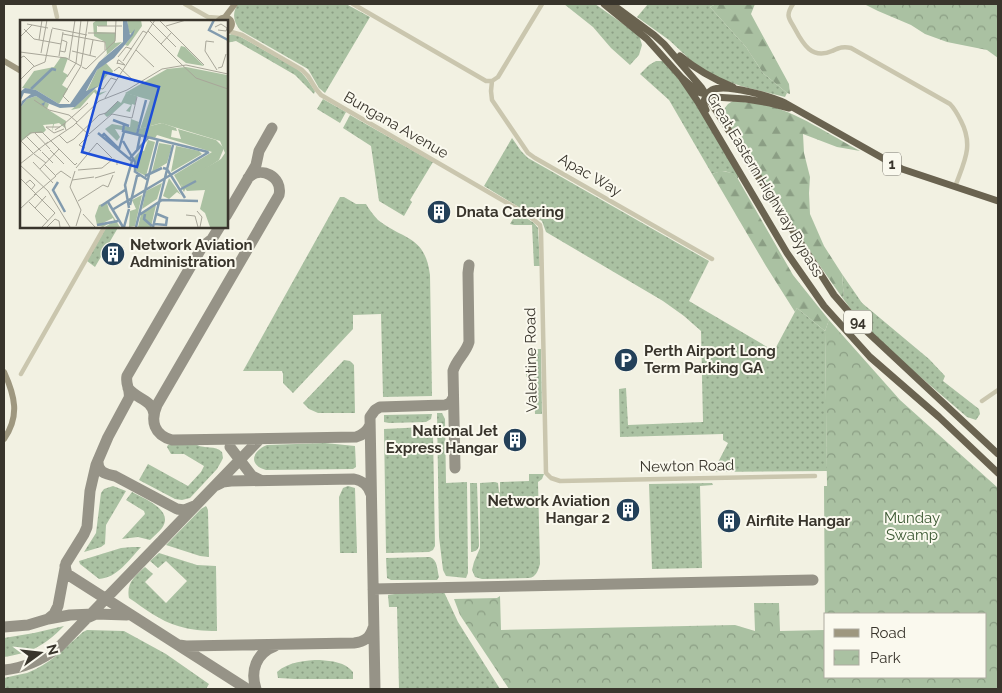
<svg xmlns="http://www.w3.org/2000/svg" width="1002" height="693" font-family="Raleway,sans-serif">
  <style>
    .grass { fill: url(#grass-dots) }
    .forest { fill: url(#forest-firs) }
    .park { fill: url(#park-crowns); fill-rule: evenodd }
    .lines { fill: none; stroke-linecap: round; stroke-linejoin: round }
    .taxiway { stroke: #969387; stroke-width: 11 }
    .minor { stroke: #cac6ae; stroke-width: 4.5 }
    .secondary { stroke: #9e977f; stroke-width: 6 }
    .trunk { stroke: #6a6350; stroke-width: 7 }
    .labels { text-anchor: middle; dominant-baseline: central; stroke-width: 4; stroke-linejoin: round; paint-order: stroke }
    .shield { fill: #faf9ee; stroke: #737066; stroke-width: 1 }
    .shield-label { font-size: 14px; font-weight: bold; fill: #39352c }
    .street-label { font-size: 15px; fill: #39352c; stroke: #faf9ee }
    .poi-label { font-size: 15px; font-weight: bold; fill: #39352c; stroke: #faf9ee; text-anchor: start }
    .park-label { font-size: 15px; fill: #3a5731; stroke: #faf9ee }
    .inset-river { fill: none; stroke: #829bae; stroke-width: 2.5 }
    .inset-road { fill: none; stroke: #a8a699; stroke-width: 1 }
    .view { fill: #1d4ed8; fill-opacity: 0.15; stroke: #1d4ed8; stroke-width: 2.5 }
    .inset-edge { fill: none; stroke: #39352c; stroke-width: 2.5 }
  </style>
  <defs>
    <pattern id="grass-dots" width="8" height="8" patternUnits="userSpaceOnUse" patternTransform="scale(1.25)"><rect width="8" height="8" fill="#aac1a2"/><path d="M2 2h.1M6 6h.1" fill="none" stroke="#8b9e84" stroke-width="1.8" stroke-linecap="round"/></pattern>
    <pattern id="forest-firs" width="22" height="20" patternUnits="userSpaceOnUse" patternTransform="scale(1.25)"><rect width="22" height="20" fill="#aac1a2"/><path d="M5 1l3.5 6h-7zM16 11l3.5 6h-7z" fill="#8b9e84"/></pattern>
    <pattern id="park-crowns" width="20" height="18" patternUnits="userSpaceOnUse" patternTransform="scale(1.25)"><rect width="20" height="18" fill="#aac1a2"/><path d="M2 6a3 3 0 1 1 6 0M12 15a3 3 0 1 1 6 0" fill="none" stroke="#8b9e84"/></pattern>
  </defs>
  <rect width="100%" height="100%" fill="#f2f1e2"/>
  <path class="grass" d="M238,4H346L370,17L325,93L319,88L308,69L240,30C233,21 232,13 238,4Z
    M564,4H595L639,35L642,45L639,55L630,65L611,48L593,27Z
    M648,4H716L710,7L746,47L763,73L787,93L785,97L741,86L718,78L698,67L669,40L637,17Z
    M232,34L239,36L296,68C305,75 309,82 315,91L314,94L295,75L236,41L226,43V36Z
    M656,61H663L667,64L688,90L738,174V179C731,170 723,170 712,174L669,100L640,74L649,65Z
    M323,99L346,112L340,123L317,109Z
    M350,115L433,162L410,200L412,202L404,216L379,201L371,146L343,128Z
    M512,138L521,151L528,158L709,261L689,301L774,351L797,308L825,331L827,471L713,472L728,443L723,440V434L620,437L619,389L626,388L628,425L703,422L701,331L684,316L663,301L546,232L542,221L484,186Z
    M340,197H344L356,204H366C369,209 373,215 378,220C403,240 425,235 430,275L432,396L383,397L381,314L353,315V329L293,393L283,383V374L282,371H243Z
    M517,212L534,223L538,228L540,266H534L532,225H514L510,224Z
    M107,226H119L95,267L87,261Z
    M842,274L862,303L929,359L945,376L943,381L979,409L980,414L976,420L967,417L889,350L860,321L844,300Z
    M535,349H541L542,414H535L534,377H526V374H536Z
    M344,360L350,361L354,365L355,413H318L309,409L303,403Z
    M437,413H442L445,419L446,483L467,482L468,573L466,578L446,576L443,570L439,537Z
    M432,414L431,419L426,422L389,423L384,422V415Z
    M425,427L430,428L433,432L435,546L433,550L429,552L386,553L384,429Z
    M325,443L355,446L356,467L353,469L266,470C248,465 252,451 267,445Z
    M168,445H197C205,449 215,445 222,452L223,458L221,462L217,469L190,498L182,500L175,499L139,480L148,464L188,486L201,472L204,466L184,454H171L167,447Z
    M529,474H544L542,479L538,482L540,564C538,571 536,577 529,578L482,579L475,577L472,570L474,562L480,548V483L495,482L498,483L499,492L500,493V482L529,481Z
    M470,483H477L479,546C477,551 476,551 471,552Z
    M712,483L713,485L700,486L702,568L652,569L649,484Z
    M113,486L126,491L106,525L105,544L101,547L84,552L96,533L101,493L104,489Z
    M348,486L355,488L357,553H340L339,497L343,488Z
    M132,492C143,498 175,510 162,528C159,532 154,536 150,540L138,537L122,539L145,514L144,511L126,500Z
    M206,506L208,510L209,557L200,556L166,545L201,509Z
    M132,547H141C129,560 117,578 99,579L80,564L79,561L121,548Z
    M159,553L197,565L216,566L217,631C204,631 190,630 178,626C160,621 144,608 129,598C126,583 135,576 145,567L153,574L145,582L166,603L187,581L166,561L158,568L150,561Z
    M430,557C438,560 437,570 439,577L437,580H391L387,578L386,558Z
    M444,592L458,622L500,689H399L397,607H389L388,595L402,593Z
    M64,626C44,646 31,653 4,657V638L34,633Z
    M87,630L124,631L166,654L209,684L206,689H4V678C11,676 19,675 27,673C49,665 66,647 83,632Z
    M320,660C332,661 345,662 353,672V679H295L278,678L277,672C288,662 306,660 320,660Z"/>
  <path class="forest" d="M716,4H755L751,14L789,84L790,94L787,93L763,73L746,47L710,7Z
    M733,101C744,102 754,103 765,105C795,111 832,136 860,151L837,147L803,134L804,153L810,177L809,193L810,214L824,246L842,274L844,300L803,242L726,119L724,109L728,104Z
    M721,171L733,173L738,179L793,275L829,320L825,331L797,308L795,312L766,266L712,174Z"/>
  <path class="park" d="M864,4H998V58L987,50L947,42L925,34L911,25L878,11Z
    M829,320L900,400L998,488V689H509L460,615L454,599L497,598L500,596L501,630L735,625L755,631L754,603H779L780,631L825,630L824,486H827L825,331ZM826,614H986V677H826Z"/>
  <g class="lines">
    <path class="taxiway" d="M248,178C261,165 283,177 279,195L157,405C150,421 154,435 172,440L356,437C363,435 367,432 370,425
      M226,216L256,165L259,151L272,128
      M128,388C136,399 152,399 154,414
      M230,447L252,476L260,480
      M98,460C97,472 105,474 115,476L177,509L184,510L194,506
      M455,468L453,371C456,360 466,353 469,342L468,273L469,265
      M217,485L223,482L231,481L354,479C363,481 368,485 371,494
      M65,566L67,574L247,689
      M373,589L813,580
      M87,618L96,614L127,615
      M48,619L70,615L94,614
      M4,627L28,625L48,619L54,614L58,606L66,563L84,534L87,527L90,491L96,465L108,437L129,398C131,390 125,385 127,376L202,247L212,239L220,226
      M179,645L186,646L354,643C364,642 370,638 373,628
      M4,670C25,668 42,660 59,647L260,439
      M256,689C250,671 256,653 275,646
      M375,689L370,417L375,410L380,407L445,405L450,403L453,398"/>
    <path class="minor" d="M54,4L57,17
      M185,4L208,17L221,18
      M353,4L486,81H492
      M793,4C785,16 789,18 795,29C803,44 812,60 832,51C839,48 843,46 851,48L950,104C955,109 958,115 961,121C974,146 964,162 955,187
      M228,31L242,35L302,70L308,76L316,89L321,95L528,215L540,225L541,231L546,473L551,478L560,481L815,476
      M492,81L491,91L492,100L528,153L535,158L712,259
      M492,81L498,77L542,4
      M21,374L105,226
      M982,401L998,390"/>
    <path class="secondary" d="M225,17L235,4
      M218,21C228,11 239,25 226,32
      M4,61L21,71
      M4,372C15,396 20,416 4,439"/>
    <path class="trunk" d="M604,4L647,39L681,77L698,92L714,97L746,99L770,103L789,108
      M612,4L654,35L664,44L701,87L834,295L862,327L998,454
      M680,56C697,70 713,79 733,87
      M681,77L698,102L787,253L824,306L870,357L939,417L998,473
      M706,110C703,104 703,101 707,95C708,93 710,91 712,90C726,83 772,97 785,103L902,169L998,201"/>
  </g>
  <defs>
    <g id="building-disc" transform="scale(1.25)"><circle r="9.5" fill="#234059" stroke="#faf9ee"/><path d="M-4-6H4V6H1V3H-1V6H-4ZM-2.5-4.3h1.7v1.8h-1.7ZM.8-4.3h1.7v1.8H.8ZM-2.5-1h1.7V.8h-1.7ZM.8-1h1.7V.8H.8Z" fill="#fff"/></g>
    <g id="parking-disc" transform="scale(1.25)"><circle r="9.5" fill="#234059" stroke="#faf9ee"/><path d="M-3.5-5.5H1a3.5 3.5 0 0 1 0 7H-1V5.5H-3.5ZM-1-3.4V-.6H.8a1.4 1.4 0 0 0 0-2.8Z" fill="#fff"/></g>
  </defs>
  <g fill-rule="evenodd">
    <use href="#building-disc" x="439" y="212"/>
    <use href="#building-disc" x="113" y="254"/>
    <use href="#parking-disc" x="626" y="360"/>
    <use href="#building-disc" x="515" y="440"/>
    <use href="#building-disc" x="628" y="510"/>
    <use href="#building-disc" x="729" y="521"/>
  </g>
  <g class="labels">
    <g class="shield">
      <rect x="883" y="152.5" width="18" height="23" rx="4"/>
      <rect x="844" y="310.5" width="28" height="23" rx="4"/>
    </g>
    <g class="shield-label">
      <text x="892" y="164">1</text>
      <text x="858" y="322">94</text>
    </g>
    <g class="street-label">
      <text transform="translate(396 125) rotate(30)">Bungana Avenue</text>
      <text transform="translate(590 175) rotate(30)">Apac Way</text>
      <text transform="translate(765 185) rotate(59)">Great Eastern Highway Bypass</text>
      <text transform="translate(531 360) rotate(-91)">Valentine Road</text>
      <text transform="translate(687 466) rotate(-1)">Newton Road</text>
    </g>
    <g class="poi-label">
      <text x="456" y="212">Dnata Catering</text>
      <text x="130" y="245">Network Aviation<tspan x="130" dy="17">Administration</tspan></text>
      <text x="644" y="351">Perth Airport Long<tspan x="644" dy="17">Term Parking GA</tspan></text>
      <text x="498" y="431" text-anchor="end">National Jet<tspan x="498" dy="17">Express Hangar</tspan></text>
      <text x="610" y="501" text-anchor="end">Network Aviation<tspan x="610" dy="17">Hangar 2</tspan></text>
      <text x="746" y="521">Airflite Hangar</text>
    </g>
    <g class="park-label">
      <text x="912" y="518">Munday<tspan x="912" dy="17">Swamp</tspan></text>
    </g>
  </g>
  <g transform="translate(20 20)">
    <rect width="208" height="208" fill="#f2f1e2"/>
    <path d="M106,73L117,76L115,85L112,84L110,92L106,91L111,85L104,83L92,94L110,99L92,94L87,97L84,94L98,81L101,83ZM111,99L119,102L116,114L103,110L105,106L110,107ZM142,103L156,108L157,111L152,110L151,117L161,119L158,109L196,120L204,128L199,140L161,165L166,167L164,172L154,155L192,132L137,115L135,118L118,114L119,109ZM92,104L103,106L102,110L95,109L100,117L97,121L85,109ZM128,120L135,122L126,156L116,151L114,138L121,130L124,131ZM139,123L151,125V129L147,143L132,152ZM156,126L179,131L182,134L151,152ZM149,158L161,175L157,172L149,179L143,176ZM142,163L137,179L122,189L126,171ZM122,175L115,206L109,207L110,191L116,189L112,180ZM87,183L89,190L100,207H85L94,201L93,198L81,204H88L83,207L77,205L75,196L79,185ZM136,185L131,207H118L121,194Z" fill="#aac1a2"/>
    <path d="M75,69L79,73L87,71L78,76L74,72L60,88L51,90Z" fill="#aac1a2"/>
    <path d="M41,37L48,38L43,52L48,55L42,65L48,69L39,84L16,70L2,68L14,51L34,47Z" fill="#aac1a2"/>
    <path d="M77,0H87V6H77V12L96,13L95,23L102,22L82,39L87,34L85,22L74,16L73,3ZM107,0H121L122,6L108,26L105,25L113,14L109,13ZM161,26L165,27L184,46L166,43L157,36ZM86,43L93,51L92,54H88L78,67L67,71L77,50ZM166,47L207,55V207H190L185,193L180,189L185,170L167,171L160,163L201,139L205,133L200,121L141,103L120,109L130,80L105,73L147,49ZM16,76L29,84L27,89L46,101L45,108L39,103L34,104L32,112L33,104L23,105L26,110L23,113H12L0,122V88L7,79Z" fill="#aac1a2"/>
    <path d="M103,0H107L110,15L115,9L113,15L94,38L77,50L66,71L78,66L55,87L40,88L25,82L24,86L21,84L25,82L16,76L7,79L0,88L2,81L11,74L4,73L0,82V72L5,68L16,70L39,84H50L79,42L103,22Z" fill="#829bae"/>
    <path class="inset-river" d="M194,0L189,10L208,20M11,69L32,49L36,50M93,100L109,106M104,104L103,111L188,132M78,113L112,141L105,165L109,188M117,114L126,80M82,116L84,114L99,129L104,112M103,121L115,142V152M117,131L120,116M110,138L128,118M143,148L147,149L165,178M114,151L128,160M125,156L142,148M38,162L33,170L45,192M161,169L176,161M88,182L103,207M110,185L117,156L121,155M81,186L105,170M92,190L189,132M125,194L124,199L132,206M119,195L142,180L178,181M134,204L146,205L147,198L137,194M77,205L98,201M104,207L109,189M116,207L138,119M133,207L153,125"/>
    <path class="inset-road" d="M129,0L156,27M139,0L184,45M7,4L28,8M78,6H102M146,6L166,0M195,7L201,4L207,8L206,11L198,10M32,8L67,15M4,9L14,19L41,24M128,11L161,44M68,13H96M43,14L85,22V30M0,17L12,5M19,20L22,0M194,22L186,21L185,31L197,50M141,24L152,12M116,30L134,47M40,31L45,32L47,22L42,20M52,31L76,37M0,32L46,38L61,46M21,33L27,0M70,35L73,20M39,36L43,12M98,37L106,27L112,29M0,38L4,36L14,46M49,39L55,0M103,41L123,11L127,13M159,42L176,58L208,69M97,44L98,40H99L105,45L97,43M62,47L66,49L95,21L96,0M198,48L202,47L206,34M94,51L99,47L115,62M47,57L56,43L61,0M0,60L13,47L25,42L32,9M78,68L83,69L91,58L97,60M85,78L135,0M14,80L29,90L49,95L57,102M49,82L43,76L61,46L68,0M79,95L86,93L98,81M56,103L68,114M44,104L68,83M40,107H26L34,113L44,109M35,110L44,104L46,110M15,113L30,129M69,114L92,94L112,98L117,77M39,115L47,123L54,119L79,95M6,116L21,131M1,121L13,133M0,122L10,113L22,112L39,129M77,123L92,138M26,124L53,106L79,81L107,70L142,49L166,45L208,54M65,128L59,125L69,115M39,129L55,145L57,143M30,130L44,144M22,132L33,143M14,134L26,143M13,142L33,163M0,144L28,122M24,144L36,156M0,145L28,171L50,207M56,148L77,123M20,149L39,129M58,150L82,148L93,139L97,141V145M55,151L50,167L61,190L56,206M36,155L41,151L51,158M0,158L35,193L22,207M75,158L95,152M52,160L74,157M5,164L10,160L15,165L11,170M14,175L36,156M58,181L83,165L88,167L93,155M9,182L28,201M15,188L26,176M0,189L16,174M177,191L182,197L180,207M63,194L75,207M166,195L175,196L178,207M27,207L35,199L39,201L40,207"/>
    <path class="view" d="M84,52L139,67L117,147L62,132Z"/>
    <rect width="208" height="208" class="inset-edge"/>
  </g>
  <rect width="1002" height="693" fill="none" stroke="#39352c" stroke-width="10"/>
  <rect x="824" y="613" width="162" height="65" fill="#faf9ee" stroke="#adaba0"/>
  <rect x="834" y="629" width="25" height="8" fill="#9e977f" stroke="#adaba0"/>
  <text x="870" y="638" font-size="15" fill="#39352c">Road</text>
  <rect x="834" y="650" width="25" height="15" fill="url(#park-crowns)" stroke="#adaba0"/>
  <text x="870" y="663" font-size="15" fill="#39352c">Park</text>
  <g transform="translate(40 653) rotate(75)" stroke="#faf9ee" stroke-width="4" paint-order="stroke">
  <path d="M0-4L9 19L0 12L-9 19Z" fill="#39352c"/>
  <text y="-8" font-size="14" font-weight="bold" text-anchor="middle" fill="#39352c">N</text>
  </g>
</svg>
